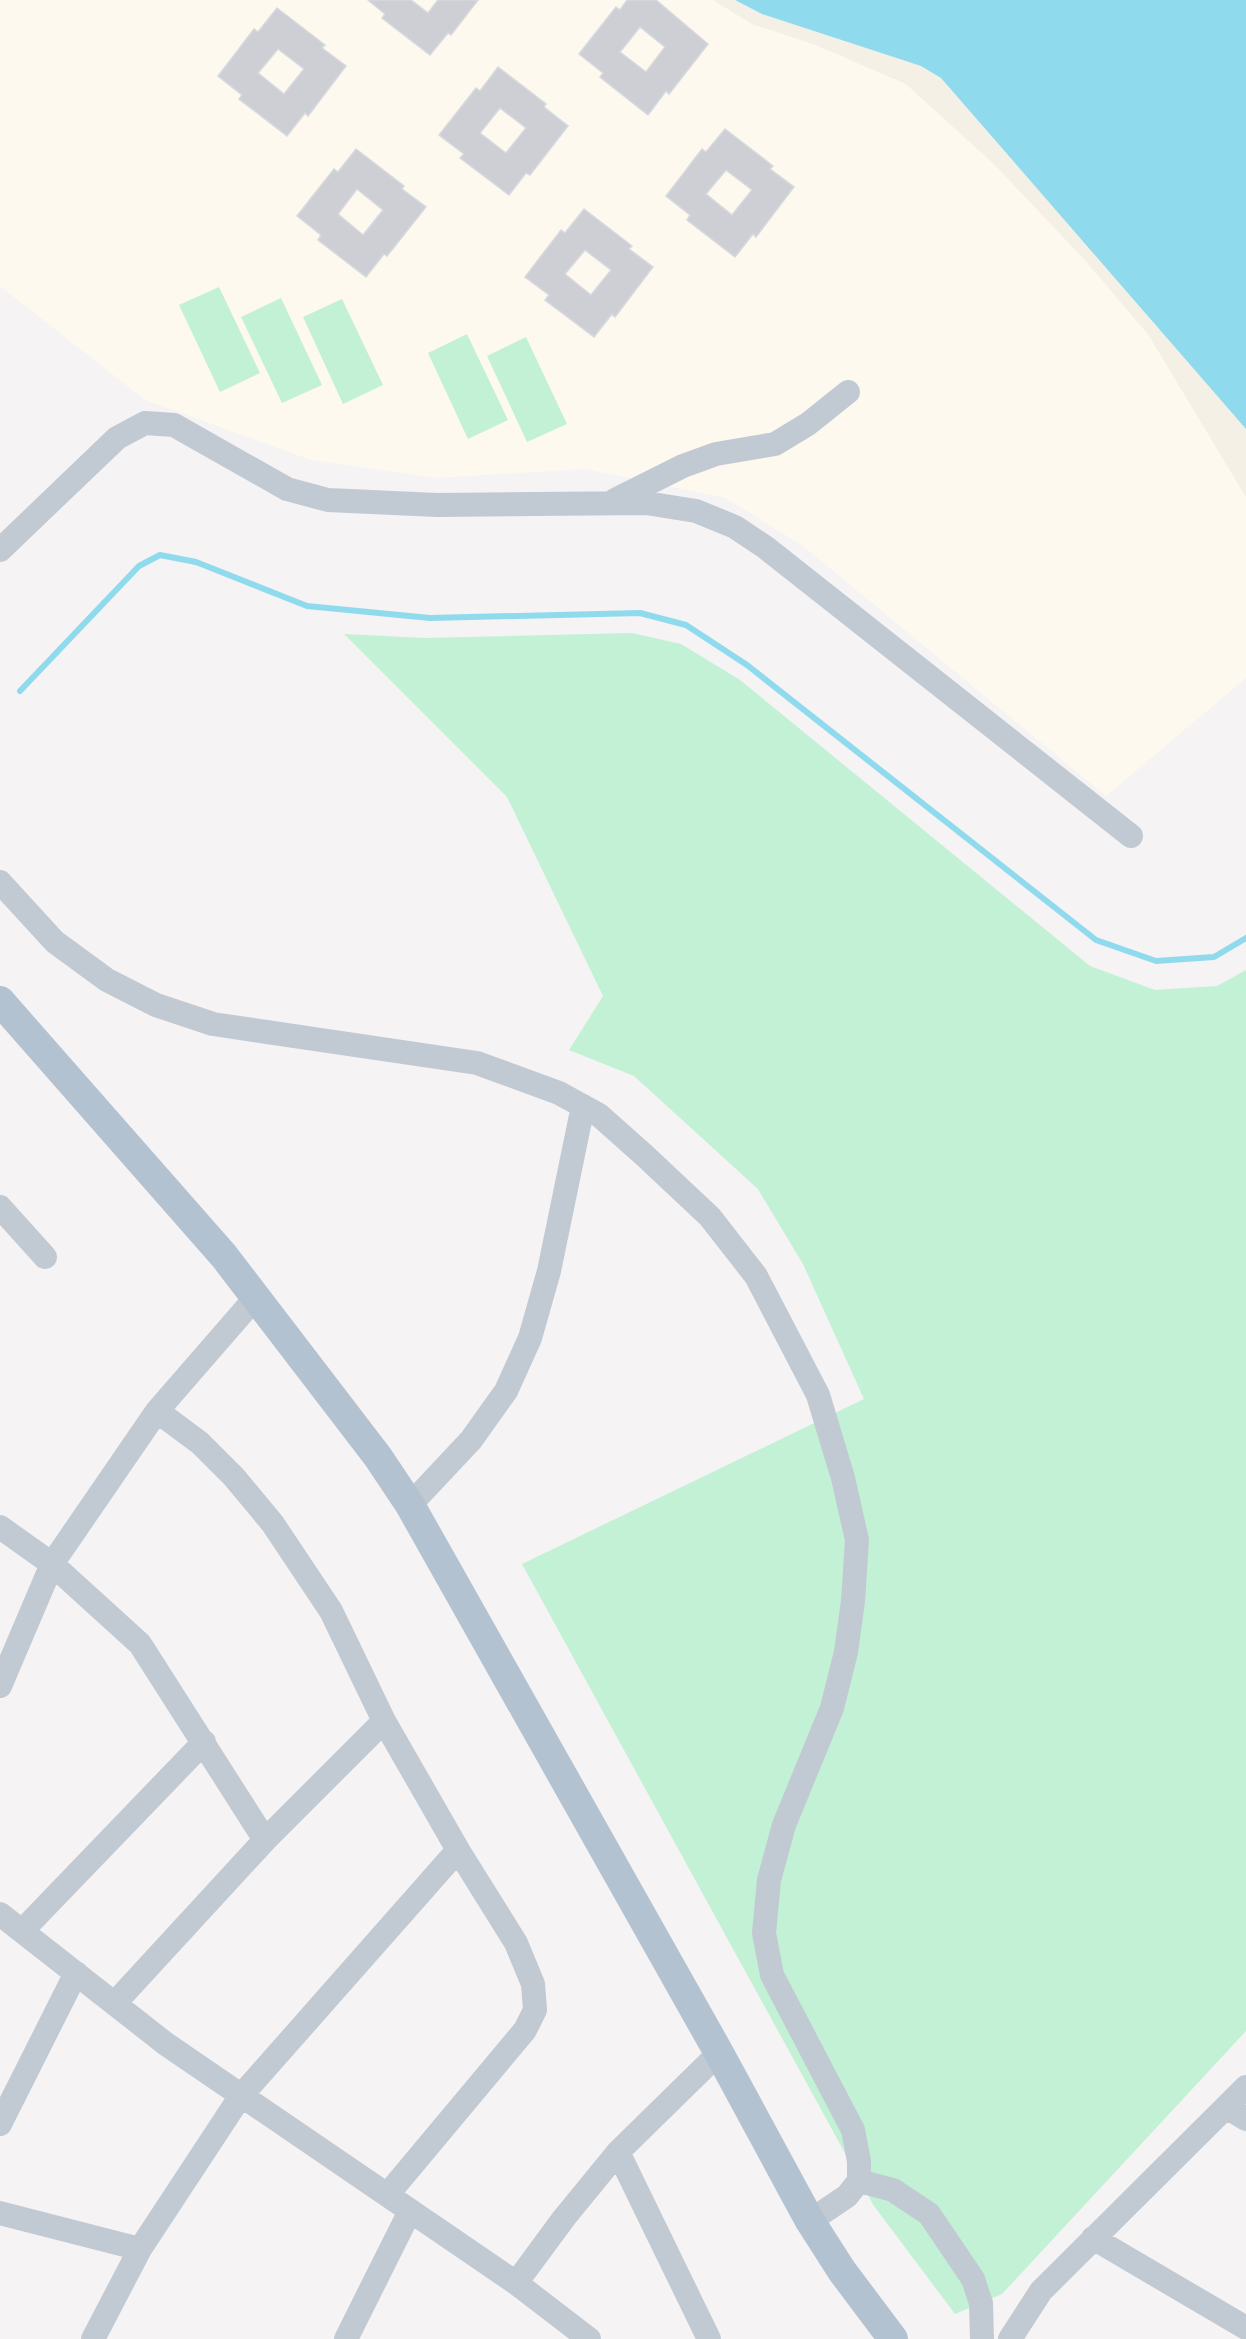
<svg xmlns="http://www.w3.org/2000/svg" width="1246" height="2339" font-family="'Asap Condensed',sans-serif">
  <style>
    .commercial { fill: #fdf9ef }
    .green { fill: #c3f1d5 }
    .sand { fill: #f5f0e5 }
    .water { fill: #90daee }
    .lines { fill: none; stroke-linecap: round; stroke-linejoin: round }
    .stream { stroke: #90daee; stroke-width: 6 }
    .building { fill: #cdcfd5; stroke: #d7d9de; stroke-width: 1.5; fill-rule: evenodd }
    .minor { stroke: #c1cad2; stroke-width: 24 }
    .major { stroke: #b3c2d1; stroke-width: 30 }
  </style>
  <rect width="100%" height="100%" fill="#f5f3f3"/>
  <path class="commercial" d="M0,0H713L752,24L816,45L906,84L995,165L1083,258L1148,334L1246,497V678L1106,796L803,546L726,498L585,469L437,478L311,460L145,400L0,286Z"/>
  <path class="green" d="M219,287L260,373L220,392L179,305Z
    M281,298L322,385L282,403L241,317Z
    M342,299L383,385L343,404L303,317Z
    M467,334L508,420L468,439L428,353Z
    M526,337L567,424L527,442L487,356Z
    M632,633L681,644L740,680L1090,966L1155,990L1217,986L1246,970V2031L1002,2294L955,2314L874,2206L522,1564L864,1399L803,1264L758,1189L634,1076L569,1050L603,996L507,797L344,634L424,638Z"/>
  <path class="sand" d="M713,0H735L762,14L921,66L941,78L1246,429V497L1148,334L1083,258L995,165L906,84L816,45L752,24Z"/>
  <path class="water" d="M735,0H1246V429L941,78L921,66L762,14Z"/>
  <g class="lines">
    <path class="stream" d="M20,691L139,566L160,555L196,562L307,606L430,618L640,613L686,625L747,665L1096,940L1156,961L1214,957L1246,938"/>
  </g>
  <path class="building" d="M368,0H411L428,13L438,0H478L451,35L448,33L430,55L382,18L385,14Z
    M627,0H656L708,44L669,94L666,91L648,115L600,77L603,73L579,54L616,7L620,10ZM640,27L665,47L646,72L620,52Z
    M277,8L325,45L322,48L346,66L308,116L305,113L287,136L239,99L242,95L218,76L254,29L258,32ZM278,49L304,69L284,94L258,73Z
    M498,67L546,104L544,107L568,126L530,175L526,173L509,195L460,158L464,154L439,135L476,88L480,91ZM500,108L526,128L506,153L480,133Z
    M725,129L773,166L770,169L794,187L756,237L753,234L735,257L687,220L690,215L666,196L702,149L706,152ZM726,170L752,190L732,215L706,194Z
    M356,149L404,186L402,189L426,207L387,256L384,254L366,277L318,240L321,235L297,216L334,169L338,172ZM357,189L383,210L363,235L338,214Z
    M584,209L632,246L629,249L653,267L615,317L612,314L594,337L545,300L549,295L525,277L561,230L565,233ZM585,250L611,270L591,295L565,274Z"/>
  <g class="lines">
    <path class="minor" d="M615,500L683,466L716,454L775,444L808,424L848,392
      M0,550L117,438L145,423L174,425L287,489L328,500L437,505L646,503L696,511L735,527L765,547L1131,836
      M0,882L55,942L107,980L156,1005L213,1024L477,1063L559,1093L599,1115L644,1155L710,1217L756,1276L818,1395L843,1478L857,1540L853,1601L846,1652L832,1708L784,1825L769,1880L764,1933L772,1975L853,2130L859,2161V2181L847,2196L810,2221
      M0,1207L45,1257
      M157,1411L200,1443L234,1477L273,1524L331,1611L384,1721L458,1850L516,1943L533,1984L535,2010L525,2030L388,2194
      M410,1505L471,1440L506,1391L530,1338L549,1271L583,1106
      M0,1527L52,1564L140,1644L265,1840
      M0,1686L52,1564L157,1411L256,1297
      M0,1914L166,2044L516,2283L589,2339
      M22,1931L204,1742
      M115,2003L265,1840L384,1721
      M1226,2107L1246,2119
      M0,2124L76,1973
      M618,2152L709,2339
      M859,2181L893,2190L929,2214L973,2279L981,2303L982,2339
      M0,2213L140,2249
      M1093,2238L1246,2328
      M516,2283L564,2218L618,2152L719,2053
      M93,2339L140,2249L240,2097L458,1850
      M346,2339L410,2211
      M1010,2339L1041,2291L1246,2087"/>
    <path class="major" d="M0,1001L224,1256L378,1457L410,1505L719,2053L810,2221L842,2271L893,2339"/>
  </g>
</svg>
